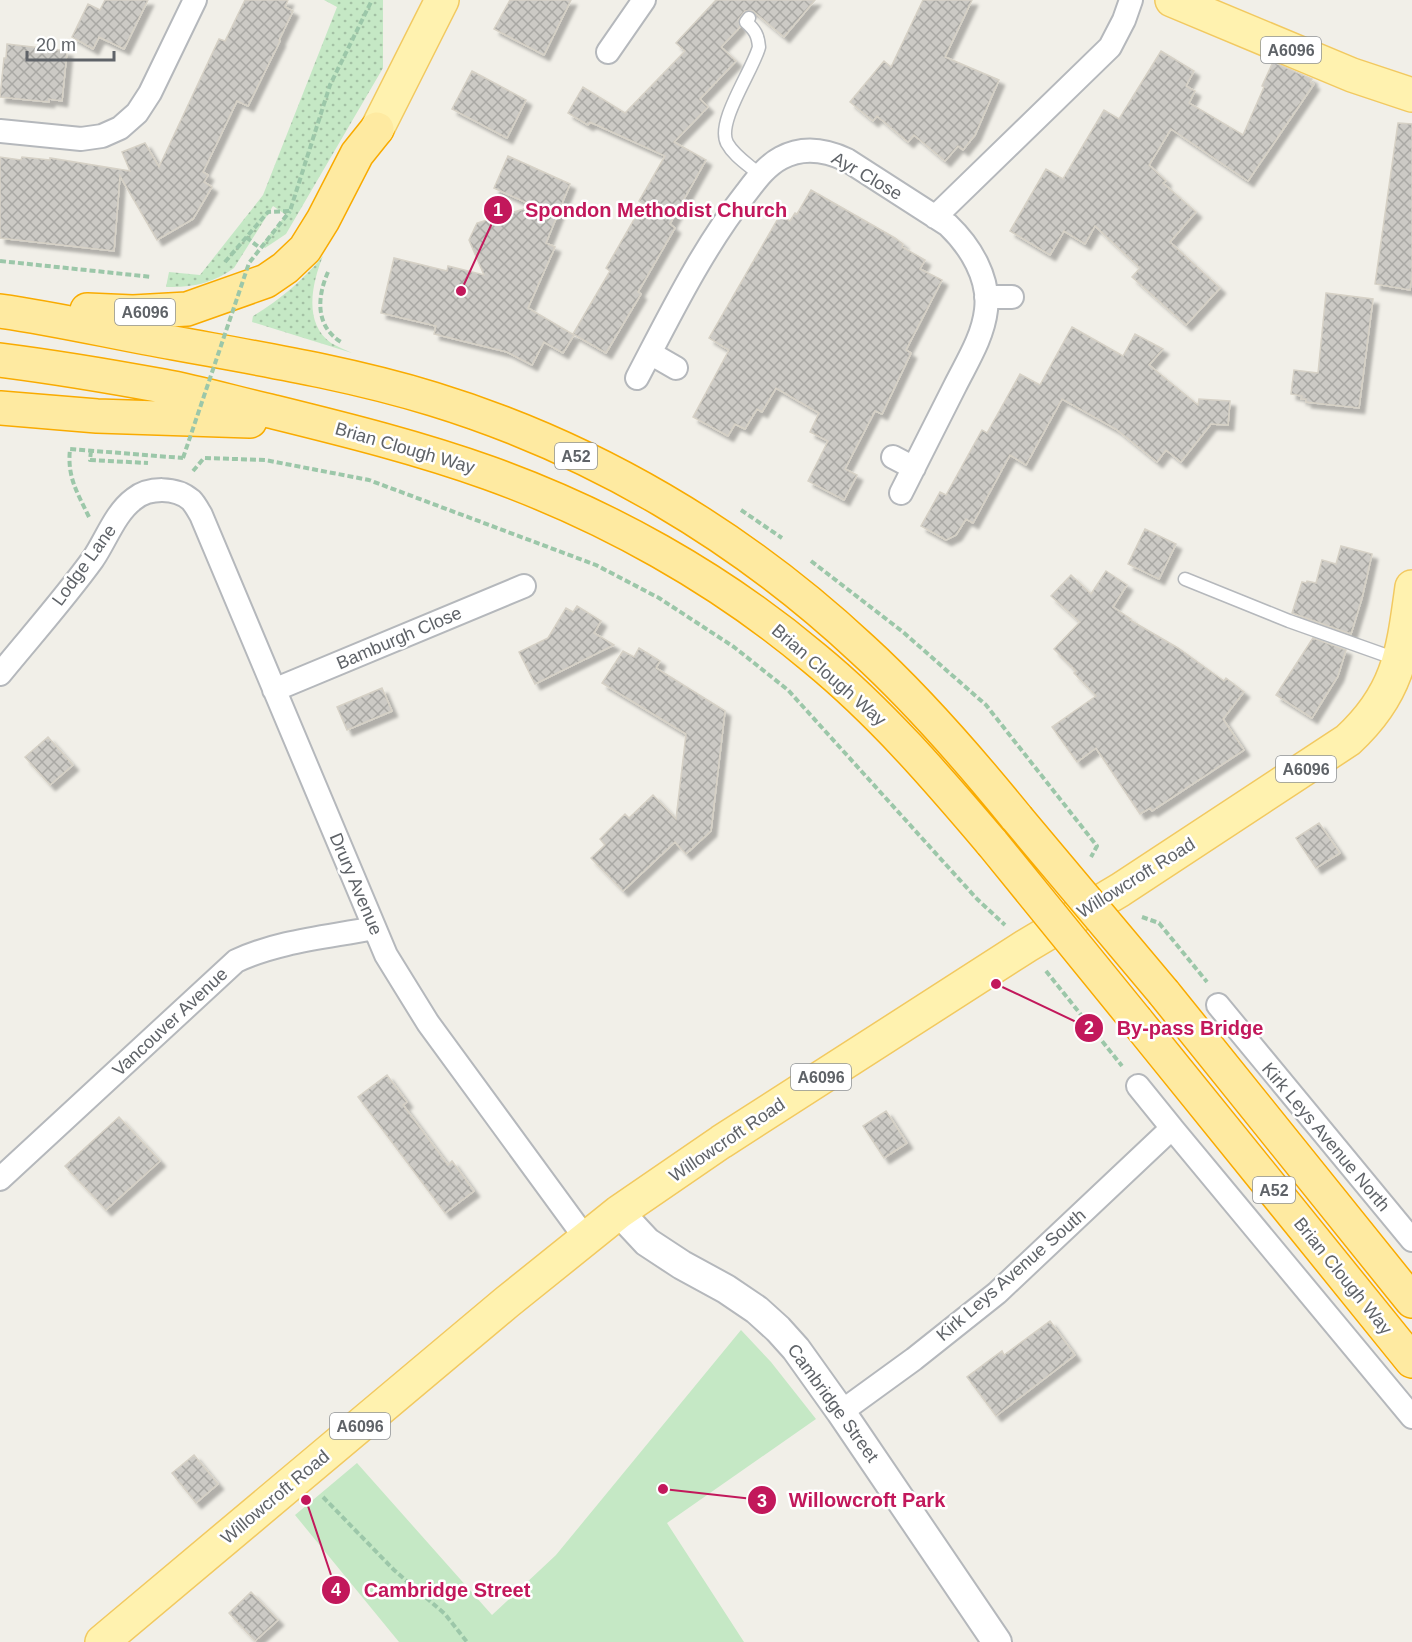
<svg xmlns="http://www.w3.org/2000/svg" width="1412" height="1642" font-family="Helvetica,sans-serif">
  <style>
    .grass { fill: url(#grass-dots) }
    .green { fill: #c5e8c5 }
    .building { fill: url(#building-cross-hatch); stroke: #d6d1c6; stroke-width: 1.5; filter: url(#shadow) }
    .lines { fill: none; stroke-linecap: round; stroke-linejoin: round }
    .service-casing { stroke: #b5b8bc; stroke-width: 15 }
    .minor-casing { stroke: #b5b8bc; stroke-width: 26 }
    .tertiary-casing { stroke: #b5b8bc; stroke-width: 32 }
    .primary-casing { stroke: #f2c960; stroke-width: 36 }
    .trunk-casing { stroke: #f9ab00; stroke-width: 36 }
    .path { stroke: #9cc7a9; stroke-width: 4; stroke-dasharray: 6 3; stroke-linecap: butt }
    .service { stroke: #fff; stroke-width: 12 }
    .minor { stroke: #fff; stroke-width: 22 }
    .tertiary { stroke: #fff; stroke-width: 28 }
    .primary { stroke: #fff2af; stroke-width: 33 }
    .trunk { stroke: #feeaa1; stroke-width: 33 }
    .trunk-bridge-casing { stroke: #f9ab00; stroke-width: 36; stroke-linecap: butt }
    .path-bridge { stroke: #9cc7a9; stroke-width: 4; stroke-dasharray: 6 3; stroke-linecap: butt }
    .trunk-bridge { stroke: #feeaa1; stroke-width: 33 }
    .labels { text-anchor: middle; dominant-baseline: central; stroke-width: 5; stroke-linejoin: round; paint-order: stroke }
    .shield { fill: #fff; stroke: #8f9295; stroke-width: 1.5 }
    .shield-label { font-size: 16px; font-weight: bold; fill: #5f6368 }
    .street-label { font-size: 18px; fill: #5f6368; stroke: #fff }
    .leader { fill: none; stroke: #c2185b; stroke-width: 2 }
    .callout-dot { fill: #c2185b; stroke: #fff; stroke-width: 2 }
    .mark-label { font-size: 18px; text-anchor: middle; font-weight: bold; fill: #fff }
    .callout-label { font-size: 20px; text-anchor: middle; font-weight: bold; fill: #c2185b; stroke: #fff; stroke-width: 5; stroke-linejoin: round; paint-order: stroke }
  </style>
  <defs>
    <pattern id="grass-dots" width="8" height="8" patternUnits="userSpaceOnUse" patternTransform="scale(1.5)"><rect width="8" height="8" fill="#c5e8c5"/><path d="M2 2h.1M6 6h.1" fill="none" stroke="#a3c0a4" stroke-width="1.8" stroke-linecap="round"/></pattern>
    <pattern id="building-cross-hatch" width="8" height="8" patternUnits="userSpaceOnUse" patternTransform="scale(1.5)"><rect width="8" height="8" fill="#cccac5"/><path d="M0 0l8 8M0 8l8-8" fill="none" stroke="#a9a8a4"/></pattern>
    <filter id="shadow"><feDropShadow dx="5.5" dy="5.5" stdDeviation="1.5" flood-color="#0004"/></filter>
  </defs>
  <rect width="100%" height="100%" fill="#f1efe8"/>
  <path class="grass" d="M324,0H383V68L286,234L265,248L261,245L286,215L273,206L234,268C214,283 191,288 166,287L169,272L200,275L263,195L337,7Z
    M323,256C312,283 303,323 331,343C338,347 346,350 352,353L252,322L253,316C280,300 303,280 323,256Z"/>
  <path class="green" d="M741,1330L771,1362L816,1419L667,1523L744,1642H399L295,1515L357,1463L492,1615L556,1555Z"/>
  <path class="building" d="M105,0H148L124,49L99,37L93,49L72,37L88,4L100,10Z
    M245,0H288L285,7L293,11L279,40L280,41L248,106L237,101L217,143L203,172L208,175L204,182L212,187L193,219L157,240L120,176L114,251L0,238V157L21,160L22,157L50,160V158L130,171L122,152L145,143L159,167L219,39L225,41Z
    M510,0H571L544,55L494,29Z
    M716,0H815L784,37L753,11H745L738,20L740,27L721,47L736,61L700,99L708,107L674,142L706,160L670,224L675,228L638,292L641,294L606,353L573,334L610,271L606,268L643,204L639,201L665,156L590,122L588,125L568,113L583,87L625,113L685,51L676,43Z
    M923,0H972L945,57L999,80L975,135L963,150L958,146L945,161L914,135L908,142L877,116L873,121L850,102L884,61L891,67Z
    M7,44L67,51L62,101L49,99V102L0,97L4,58H6Z
    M1161,51L1194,71L1186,86L1195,91L1189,103L1243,135L1264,87L1262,86L1273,62L1312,79L1310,82L1314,84L1248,181L1171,129L1149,165L1166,181L1163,183L1196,212L1170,242L1220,288L1186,325L1132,277L1140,268L1095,226L1085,244L1064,231L1050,255L1010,231L1046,169L1063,179L1104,110L1119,119Z
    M472,71L526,100L507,138L452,109Z
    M1398,123L1412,124V276L1410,290L1375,284Z
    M508,156L570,184L546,243L555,247L528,308L574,335L563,353L544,342L532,365L507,352L434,334L436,326L381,313L394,258L447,271L448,266L484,275L469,240L477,223L534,206L494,188Z
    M811,190L895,238L903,244L902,247L925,260L920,269L942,280L906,350L911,353L882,414L875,411L845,469L857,475L844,500L808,481L828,441L810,432L819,413L776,388L762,412L757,409L745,429L735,424L728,436L693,417L729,350L709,338L780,215L790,221L795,213L797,214Z
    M1326,293L1373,299L1359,408L1306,402V399H1301L1302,396L1291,394L1294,370L1318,373Z
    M1072,327L1123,356L1135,334L1163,349L1149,365L1198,405L1199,399L1230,401L1228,425L1211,424L1181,462L1166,450L1157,462L1116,429L1062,399L1026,465L1010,455L973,523L966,519L956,535L946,540L921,526L940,492L946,495L982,430L987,433L1020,374L1040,385Z
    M1145,529L1176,544L1159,579L1128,564Z
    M1341,546L1372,554L1362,598L1351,634L1292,613L1302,582L1306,583L1307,581L1316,583L1322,560L1336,564Z
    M1106,571L1127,585L1113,607L1131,619L1130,620L1178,648L1224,681L1226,678L1244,692L1223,719L1244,750L1152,811L1150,808L1140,814L1096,748L1077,762L1052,727L1096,696L1074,673L1076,671L1054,649L1080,622L1051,596L1071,575L1091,594Z
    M577,606L601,621L594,633L614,645L535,684L519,652L548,638L566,608L573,612Z
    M1313,638L1346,650L1338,676L1312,718L1276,695Z
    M639,648L660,661L656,668L725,711L711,831L686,854L675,842L623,891L591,858L605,845L600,839L625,814L629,818L653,795L676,819L686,734L602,683L623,651L634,657Z
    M382,688L392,711L347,730L337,707Z
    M48,737L73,765L50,785L25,757Z
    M1319,823L1340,853L1316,868L1296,838Z
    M387,1075L407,1102L403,1105L448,1165L452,1161L474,1191L445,1213L358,1097Z
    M886,1111L907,1143L884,1158L863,1126Z
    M119,1117L160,1161L106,1210L65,1166Z
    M1050,1321L1075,1355L996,1416L967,1377L1002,1351L1004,1355Z
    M194,1455L218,1484L196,1503L172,1473Z
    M251,1592L278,1620L255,1641L229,1613Z"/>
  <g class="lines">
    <g class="service-casing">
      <path id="service" d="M749,18L746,22C755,30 758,35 759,47C753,70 716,122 727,143C734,156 749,165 760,175
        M1185,579L1289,621L1399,660"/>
    </g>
    <g class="minor-casing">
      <path id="minor" d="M608,52L644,0
        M0,131L81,139L102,136L120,128L137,113L150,93L195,0
        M935,217L1110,47L1124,20L1131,0
        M986,297H1012
        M650,353L676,368
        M637,378C670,315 702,249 746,193C756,180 766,166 781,158C803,146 826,150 847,160L948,225C970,246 990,278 986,310C983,337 967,362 955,386C937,422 919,457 901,493
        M893,457L914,468
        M0,674C31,636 64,599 93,559C106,540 115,513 134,499C149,487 176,487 191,500C195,504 198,510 201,515L386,955L428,1023L586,1239
        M274,690L524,586
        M1218,1005L1412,1240
        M1138,1086L1172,1128
        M0,1179L236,961C278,941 329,937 374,928
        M841,1412L914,1359L997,1293L1172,1128L1412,1417"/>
    </g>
    <g class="tertiary-casing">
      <path id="tertiary" d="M619,1212L647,1242L682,1265L726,1289L757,1310L778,1329L796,1349L841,1412L997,1642"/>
    </g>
    <g class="primary-casing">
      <path id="primary" d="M1172,0L1352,75L1412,95
        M377,129L442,0
        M102,1642L507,1302L619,1212L721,1142L1026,946L1120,890L1348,740C1399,693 1403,652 1412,587"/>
    </g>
    <g class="trunk-casing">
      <path id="trunk" d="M87,310L133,312L187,309L266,281L285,268L305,249L323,220L357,154L377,129
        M0,311C58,319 116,333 174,343C261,359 348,373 433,399C593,448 740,535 862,649C919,701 969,759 1017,818
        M0,360C55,367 109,376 163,386C201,393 238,404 274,412C347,430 419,448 489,473C606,515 719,578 814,658C881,713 936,777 992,843
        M0,408L97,416L250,421
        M1164,993L1412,1301
        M1136,1020L1412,1361"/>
    </g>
    <path class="path" d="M246,237L260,248
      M0,261L152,277
      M225,262L268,212L290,211L330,85L372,0
      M328,272C317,297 315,326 341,342
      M91,451L90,460L148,463
      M193,471L204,458L265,460L369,480L596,565L659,598L734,647L788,690L977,899L1005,925
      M741,510L782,538
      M89,517C77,492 67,477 70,449L183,458
      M811,561L903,632L986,705L1097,846L1091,857
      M1142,917L1159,923L1207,982
      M1046,971L1122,1066
      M323,1497L394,1570L445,1614L467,1642"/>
    <use href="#service" class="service"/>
    <use href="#minor" class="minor"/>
    <use href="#tertiary" class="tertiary"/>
    <use href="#primary" class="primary"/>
    <use href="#trunk" class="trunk"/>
    <g class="trunk-bridge-casing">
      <path id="trunk-bridge" d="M1017,818L1164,993
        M992,843L1136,1020"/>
    </g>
    <path class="path-bridge" d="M183,458L249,263L290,211"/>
    <use href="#trunk-bridge" class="trunk-bridge"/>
  </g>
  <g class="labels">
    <g class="shield">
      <rect x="1261" y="37" width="60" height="26" rx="4.5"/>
      <rect x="115" y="299" width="60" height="26" rx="4.5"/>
      <rect x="555" y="443" width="42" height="26" rx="4.5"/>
      <rect x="1276" y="756" width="60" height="26" rx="4.5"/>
      <rect x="791" y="1064" width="60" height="26" rx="4.5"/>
      <rect x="1253" y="1177" width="42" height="26" rx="4.5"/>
      <rect x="330" y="1413" width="60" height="26" rx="4.5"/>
    </g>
    <g class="shield-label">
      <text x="1291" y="50">A6096</text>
      <text x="145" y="312">A6096</text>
      <text x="576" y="456">A52</text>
      <text x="1306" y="769">A6096</text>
      <text x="821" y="1077">A6096</text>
      <text x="1274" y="1190">A52</text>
      <text x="360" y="1426">A6096</text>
    </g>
    <g class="street-label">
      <text transform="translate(867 176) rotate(30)">Ayr Close</text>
      <text transform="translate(405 448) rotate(16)">Brian Clough Way</text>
      <text transform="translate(84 565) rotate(-54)">Lodge Lane</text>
      <text transform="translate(399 638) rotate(-23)">Bamburgh Close</text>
      <text transform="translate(829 675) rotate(41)">Brian Clough Way</text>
      <text transform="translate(1136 878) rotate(-32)">Willowcroft Road</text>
      <text transform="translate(356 884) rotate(67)">Drury Avenue</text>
      <text transform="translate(170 1022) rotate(-43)">Vancouver Avenue</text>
      <text transform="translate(1326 1137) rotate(50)">Kirk Leys Avenue North</text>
      <text transform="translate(727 1140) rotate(-34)">Willowcroft Road</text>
      <text transform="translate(1011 1275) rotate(-41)">Kirk Leys Avenue South</text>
      <text transform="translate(1343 1276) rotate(51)">Brian Clough Way</text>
      <text transform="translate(833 1403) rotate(54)">Cambridge Street</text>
      <text transform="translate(275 1497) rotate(-40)">Willowcroft Road</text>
    </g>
  </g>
  <path class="leader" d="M461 291L498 210M996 984L1089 1028M663 1489L762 1500M306 1500L336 1590"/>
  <g class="callout-dot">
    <circle cx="461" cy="291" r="6"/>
    <circle cx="996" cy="984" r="6"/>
    <circle cx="663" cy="1489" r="6"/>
    <circle cx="306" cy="1500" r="6"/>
    <circle cx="498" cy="210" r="15"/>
    <circle cx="1089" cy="1028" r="15"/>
    <circle cx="762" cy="1500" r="15"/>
    <circle cx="336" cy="1590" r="15"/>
  </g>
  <g class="mark-label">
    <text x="498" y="216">1</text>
    <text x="1089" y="1034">2</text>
    <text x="762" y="1507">3</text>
    <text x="336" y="1596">4</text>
  </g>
  <g class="callout-label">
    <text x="656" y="217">Spondon Methodist Church</text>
    <text x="1190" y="1035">By-pass Bridge</text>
    <text x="867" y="1507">Willowcroft Park</text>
    <text x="447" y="1597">Cambridge Street</text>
  </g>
  <path d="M27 51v9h87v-9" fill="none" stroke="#5f6368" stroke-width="3"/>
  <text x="36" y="51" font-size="18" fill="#5f6368" stroke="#ffffff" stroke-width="4.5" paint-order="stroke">20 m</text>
</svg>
